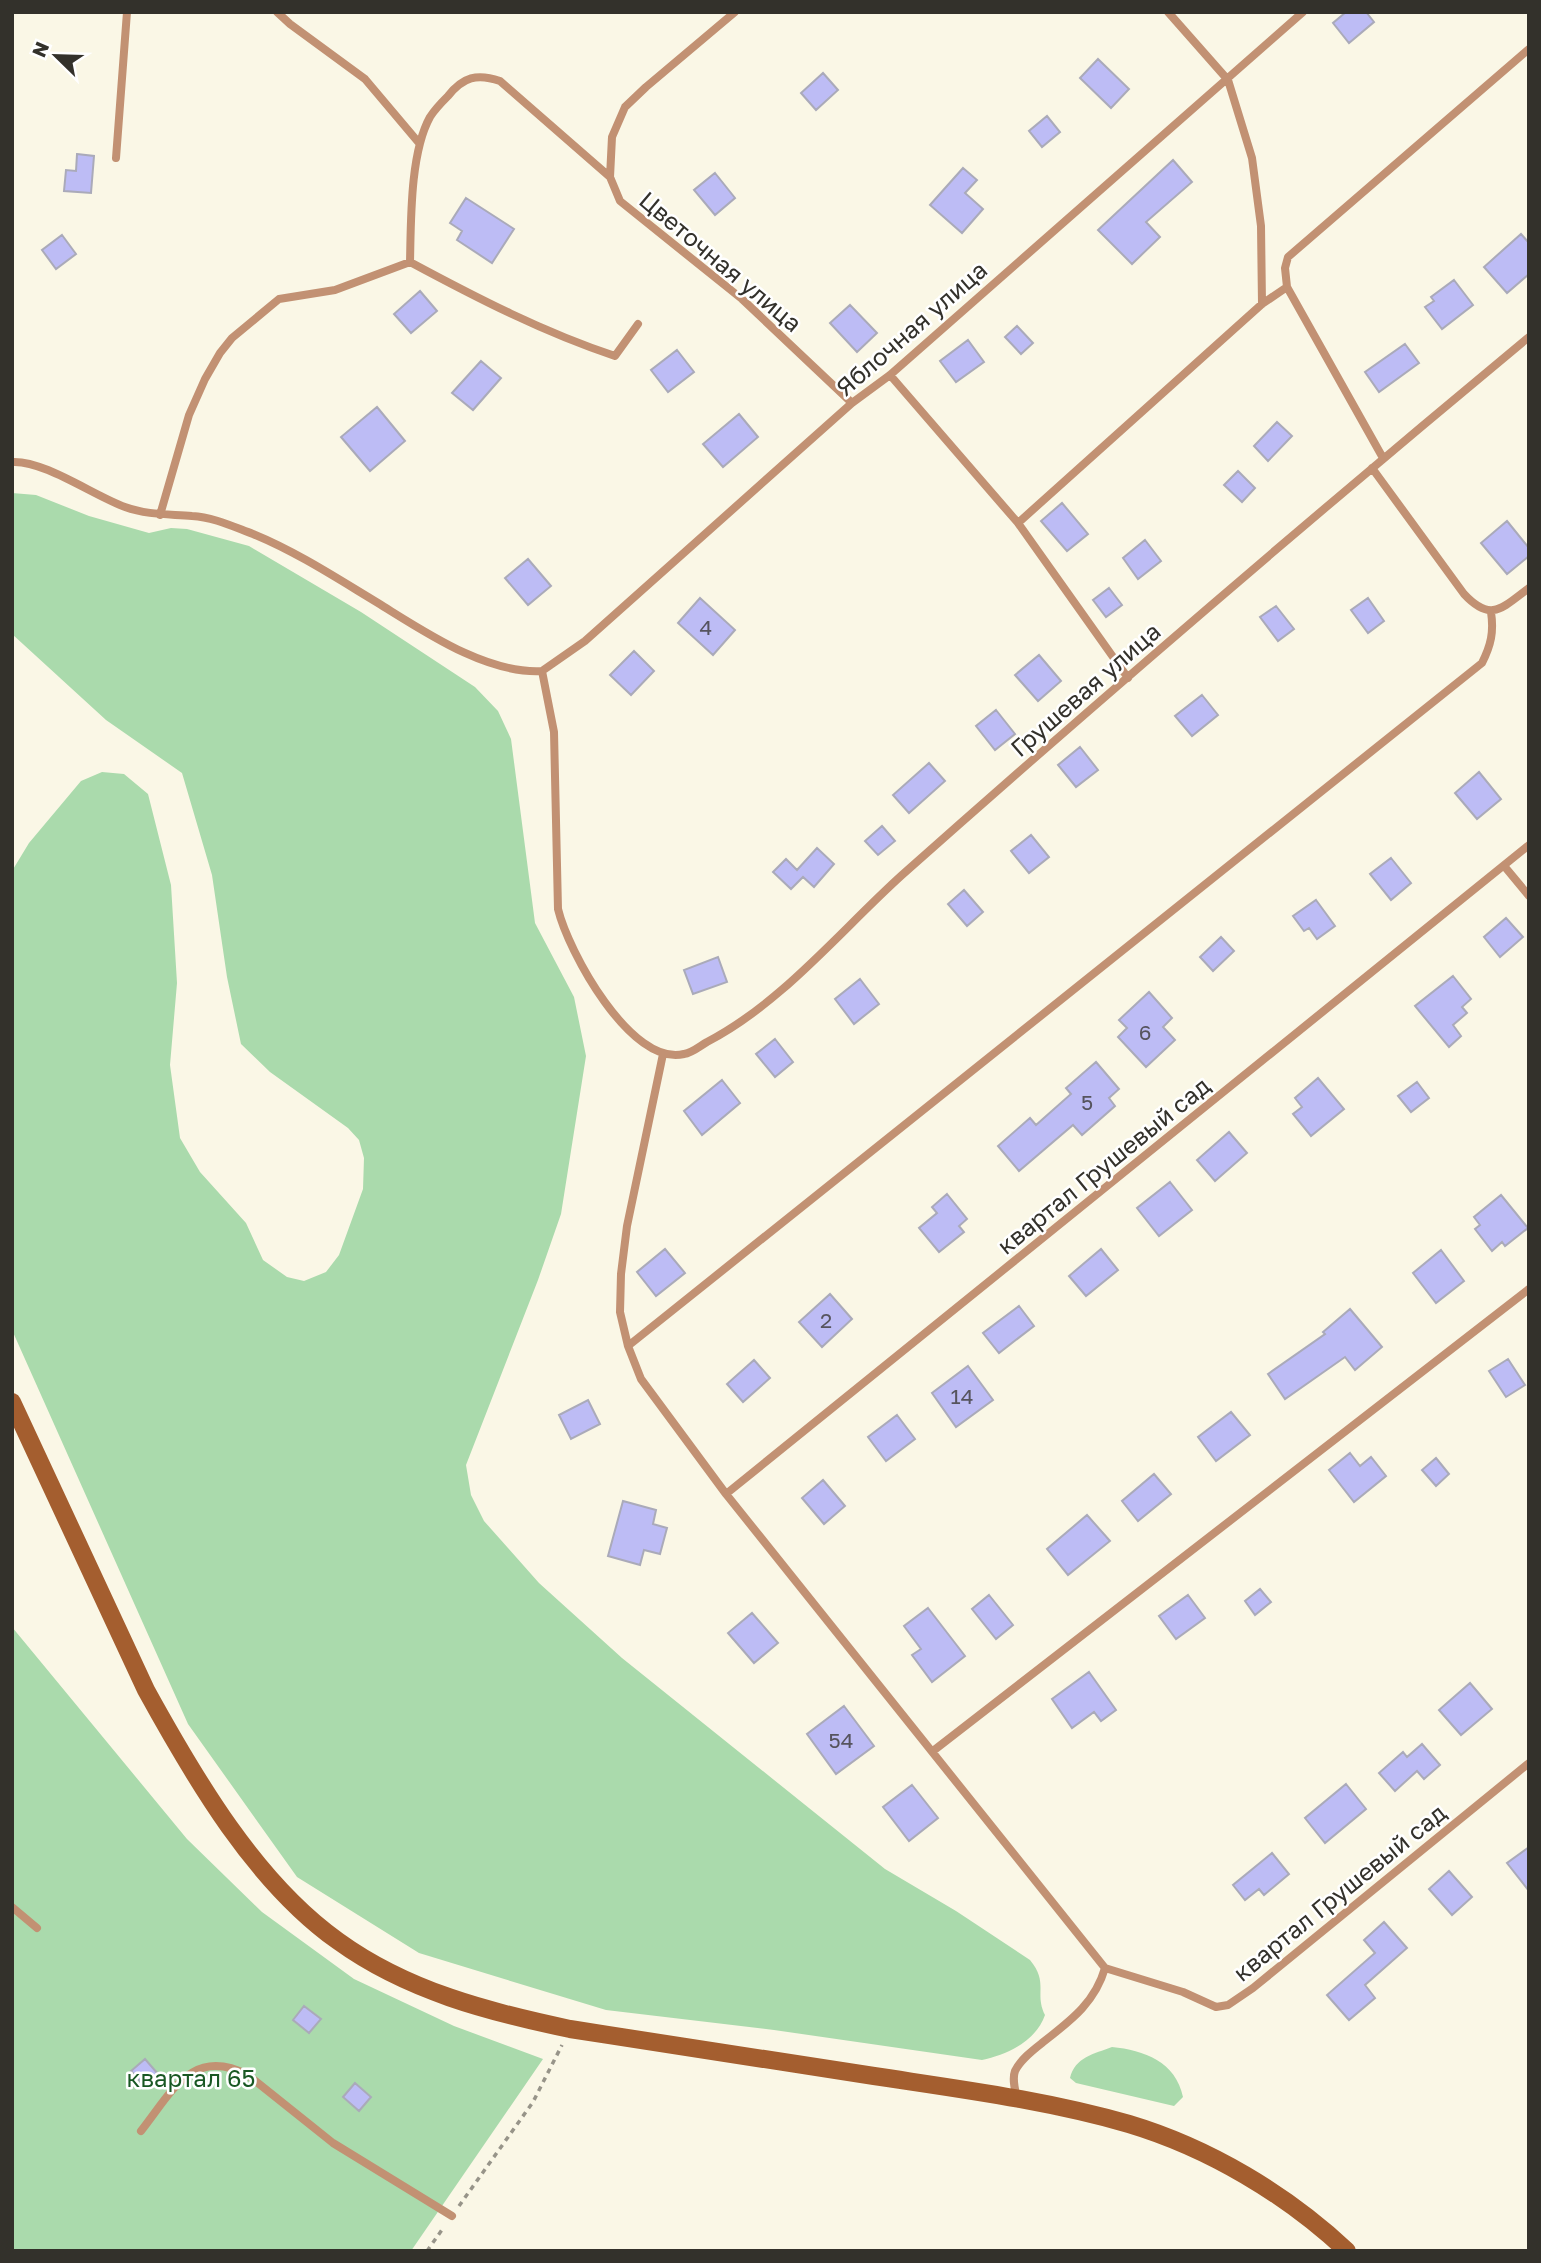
<svg xmlns="http://www.w3.org/2000/svg" width="1541" height="2263" font-family="'Golos Text',sans-serif">
  <style>
    .green { fill: #aadaac }
    .building { fill: #bdbcf5; stroke: #aaaab9; stroke-width: 2 }
    .lines { fill: none; stroke-linecap: round; stroke-linejoin: round }
    .path { stroke: #979489; stroke-width: 3.5; stroke-dasharray: 5 5; stroke-linecap: butt }
    .lane { stroke: #c29173; stroke-width: 8 }
    .secondary { stroke: #a45e2f; stroke-width: 18 }
    .labels { text-anchor: middle; dominant-baseline: central; stroke-width: 5; stroke-linejoin: round; paint-order: stroke }
    .number-label { font-size: 21px; fill: #56545e }
    .street-label { font-size: 24px; fill: #33312b; stroke: #fff }
    .park-label { font-size: 24px; fill: #195823; stroke: #fff }
  </style>
  <rect width="100%" height="100%" fill="#faf7e6"/>
  <path class="green" d="M12,493L36,495L89,516L149,533L171,528L187,529L249,546L361,612L475,687L498,711L511,739L535,923L574,997L586,1056L561,1214L538,1280L466,1465L471,1495L484,1521L539,1583L622,1658L885,1869L956,1911L1030,1960C1049,1983 1034,1993 1045,2015C1036,2041 1007,2055 982,2060L774,2030L606,2010L419,1953L297,1877L188,1724L12,1330V871L29,843L81,781L102,772L124,774L148,794L171,885L177,983L170,1065L180,1138L200,1172L246,1223L263,1260L287,1277L304,1281L326,1272L339,1255L363,1189L364,1158L359,1140L348,1128L270,1072L241,1044L227,977L212,875L182,773L106,720L12,634Z
    M12,1627L187,1839L262,1912L354,1979L454,2026L543,2059L411,2251H12Z
    M1112,2047C1144,2050 1176,2062 1183,2097L1174,2106L1076,2083L1070,2078C1075,2057 1094,2054 1112,2047Z"/>
  <path class="building" d="M1346,12H1366L1374,22L1349,43L1333,23Z
    M1098,59L1129,89L1111,108L1080,78Z
    M823,73L838,90L816,110L801,93Z
    M1047,116L1060,132L1042,147L1029,131Z
    M77,154L94,156L91,193L64,191L66,170L76,171Z
    M1173,160L1192,182L1146,222L1160,237L1132,264L1098,230Z
    M963,168L977,180L965,193L983,209L962,233L930,205Z
    M715,173L735,198L715,215L694,190Z
    M466,198L514,229L492,263L457,240L462,231L450,223Z
    M1521,234L1529,243V274L1507,293L1484,267Z
    M62,235L76,254L56,269L42,250Z
    M1454,280L1473,305L1442,329L1425,307L1434,301L1431,297Z
    M420,291L437,311L411,333L394,314Z
    M850,305L877,333L857,352L830,323Z
    M1017,326L1033,343L1021,354L1005,337Z
    M968,340L984,362L956,382L940,361Z
    M1405,344L1419,363L1379,392L1365,372Z
    M677,350L694,372L668,392L651,370Z
    M481,361L501,378L473,410L452,393Z
    M377,407L405,441L370,471L341,437Z
    M739,414L758,437L723,467L703,444Z
    M1277,422L1292,436L1268,461L1254,446Z
    M1238,471L1255,488L1242,502L1224,485Z
    M1062,503L1088,534L1067,551L1041,521Z
    M1507,521L1529,548V556L1507,574L1481,543Z
    M1145,540L1161,561L1138,579L1123,558Z
    M528,559L551,586L528,605L505,578Z
    M1109,588L1122,605L1106,617L1093,600Z
    M700,598L735,630L713,655L678,623Z
    M1368,598L1384,621L1368,633L1351,610Z
    M1276,606L1294,629L1278,641L1260,617Z
    M634,651L654,671L631,695L610,675Z
    M1039,655L1061,681L1038,701L1015,675Z
    M1202,695L1218,715L1192,736L1175,716Z
    M996,710L1015,734L995,750L976,726Z
    M1080,747L1098,770L1076,787L1058,765Z
    M929,763L945,781L909,813L893,795Z
    M1479,772L1501,799L1477,819L1455,793Z
    M882,826L895,841L878,855L865,841Z
    M1031,835L1049,857L1029,873L1011,851Z
    M817,848L834,864L814,887L803,877L791,889L773,872L786,859L797,870Z
    M1391,858L1411,883L1391,900L1370,874Z
    M964,890L983,912L967,926L948,904Z
    M1316,900L1335,926L1317,939L1309,928L1304,931L1293,916Z
    M1506,918L1523,937L1500,957L1484,937Z
    M1221,937L1234,951L1213,971L1200,957Z
    M718,957L727,982L693,994L684,970Z
    M1453,976L1471,999L1462,1007L1467,1013L1453,1025L1461,1036L1449,1047L1415,1006Z
    M860,979L879,1004L854,1024L835,999Z
    M1149,992L1172,1018L1163,1027L1175,1040L1146,1067L1118,1037L1127,1028L1119,1020Z
    M775,1039L793,1062L775,1077L756,1054Z
    M1096,1062L1119,1089L1109,1098L1115,1106L1082,1135L1073,1125L1019,1171L998,1146L1030,1118L1036,1125L1071,1094L1066,1088Z
    M1318,1078L1344,1109L1311,1136L1293,1114L1302,1107L1295,1098Z
    M722,1080L740,1103L702,1135L684,1111Z
    M1417,1082L1429,1098L1411,1112L1398,1096Z
    M1229,1132L1247,1153L1215,1181L1197,1160Z
    M1170,1182L1192,1210L1159,1236L1137,1208Z
    M947,1194L967,1219L959,1226L964,1232L939,1252L919,1228L937,1213L932,1207Z
    M1501,1195L1528,1228L1505,1246L1502,1242L1492,1251L1475,1229L1480,1225L1474,1217Z
    M665,1249L685,1273L656,1296L637,1272Z
    M1101,1249L1118,1270L1086,1296L1069,1276Z
    M1441,1250L1464,1281L1436,1303L1413,1273Z
    M830,1294L852,1319L822,1347L799,1322Z
    M1019,1306L1034,1326L999,1353L983,1333Z
    M1350,1309L1382,1347L1355,1370L1345,1357L1285,1399L1268,1374L1325,1334L1323,1332Z
    M1508,1359L1525,1385L1506,1397L1489,1371Z
    M754,1360L770,1378L743,1402L727,1384Z
    M968,1366L993,1400L956,1427L932,1393Z
    M588,1400L600,1424L571,1439L559,1415Z
    M1231,1412L1250,1435L1216,1461L1198,1437Z
    M897,1415L915,1439L886,1461L868,1437Z
    M1350,1453L1360,1466L1371,1457L1386,1476L1354,1502L1329,1470Z
    M1436,1458L1449,1474L1436,1486L1422,1470Z
    M1154,1474L1171,1494L1138,1521L1122,1501Z
    M823,1480L845,1506L824,1524L802,1498Z
    M623,1501L656,1510L653,1524L667,1528L660,1554L644,1550L640,1565L608,1556Z
    M1087,1515L1110,1541L1068,1575L1047,1549Z
    M1260,1589L1271,1602L1255,1615L1245,1601Z
    M989,1595L1013,1625L996,1639L972,1609Z
    M1188,1595L1205,1618L1176,1639L1159,1616Z
    M928,1608L965,1656L932,1682L912,1655L921,1649L904,1626Z
    M752,1613L778,1643L754,1663L728,1633Z
    M1089,1672L1116,1710L1101,1721L1094,1712L1072,1728L1052,1699Z
    M1470,1683L1492,1709L1461,1735L1439,1710Z
    M844,1706L874,1746L836,1774L807,1734Z
    M1422,1744L1440,1765L1424,1779L1417,1771L1395,1791L1379,1773L1403,1752L1407,1757Z
    M1346,1784L1366,1809L1325,1843L1305,1818Z
    M912,1785L938,1818L909,1841L883,1807Z
    M1529,1847V1891L1507,1863Z
    M1272,1853L1289,1874L1264,1895L1259,1889L1245,1900L1233,1885Z
    M1449,1871L1472,1897L1452,1915L1429,1889Z
    M1384,1922L1407,1948L1365,1985L1375,1998L1349,2020L1327,1995L1375,1953L1364,1940Z
    M304,2006L321,2019L309,2033L293,2020Z
    M145,2059L158,2074L145,2087L131,2071Z
    M355,2083L371,2097L359,2111L343,2097Z"/>
  <g class="lines">
    <path class="path" d="M459,2206L533,2102L562,2045
      M427,2251L444,2227"/>
    <path class="lane" d="M277,12L290,24L365,79L419,143
      M735,12L646,87L625,107L612,137L610,177L620,201L742,299L852,403
      M1168,12L1228,80L1252,158L1261,226L1262,304
      M116,158L127,12
      M410,262C477,298 543,332 615,356L638,324
      M890,375L1018,523
      M1383,458L1287,287L1285,268L1288,257L1529,49
      M12,462C44,460 94,496 125,507C147,515 169,514 192,516C213,517 234,527 253,534C297,552 338,579 378,603C425,632 486,674 542,671
      M1372,468L1464,594C1491,623 1502,608 1529,588
      M160,515L189,415L205,379L220,353L232,338L279,299L335,290L410,262C411,221 410,153 430,117C435,109 442,102 448,96C463,77 477,73 500,81L610,177
      M542,671L554,732L558,909C568,951 631,1067 684,1054C692,1053 700,1046 707,1042C782,1003 840,931 902,875C1108,692 1317,513 1529,337
      M542,671L585,641L852,403L890,375L1303,12
      M1128,678L1018,523L1262,304L1287,287
      M1505,867L1529,896
      M663,1054L627,1226L621,1274L620,1312L628,1346L641,1379L726,1494L1105,1968L1183,1992L1216,2007L1228,2005L1253,1988L1529,1763
      M628,1346L1482,663C1491,645 1494,632 1491,612
      M726,1494L1529,845
      M933,1751L1529,1289
      M12,1907L37,1928
      M1017,2098C1015,2090 1012,2079 1015,2071C1020,2060 1033,2050 1042,2043C1070,2021 1095,2003 1105,1968
      M141,2131C172,2092 192,2046 248,2075L333,2143L452,2216"/>
    <path class="secondary" d="M12,1402L146,1690C195,1779 255,1882 338,1941C407,1991 489,2012 570,2029C671,2045 772,2060 874,2076C959,2089 1046,2100 1129,2124C1209,2148 1286,2194 1347,2251"/>
  </g>
  <g class="labels">
    <g class="number-label">
      <text x="706" y="627">4</text>
      <text x="1145" y="1032">6</text>
      <text x="1087" y="1102">5</text>
      <text x="826" y="1320">2</text>
      <text x="962" y="1396">14</text>
      <text x="841" y="1740">54</text>
    </g>
    <g class="street-label">
      <text transform="translate(721 261) rotate(40)">Цветочная улица</text>
      <text transform="translate(911 328) rotate(-41)">Яблочная улица</text>
      <text transform="translate(1085 689) rotate(-41)">Грушевая улица</text>
      <text transform="translate(1103 1165) rotate(-39)">квартал Грушевый сад</text>
      <text transform="translate(1339 1892) rotate(-39)">квартал Грушевый сад</text>
    </g>
    <g class="park-label">
      <text x="191" y="2077">квартал 65</text>
    </g>
  </g>
  <rect width="1541" height="2263" fill="none" stroke="#33312b" stroke-width="28"/>
  <g transform="translate(56 56) rotate(293)" stroke="#ffffff" stroke-width="5" paint-order="stroke">
  <path d="M0-5L12 26L0 18L-12 26Z" fill="#33312b"/>
  <text y="-10" font-size="19" font-weight="bold" text-anchor="middle" fill="#33312b">N</text>
  </g>
</svg>
